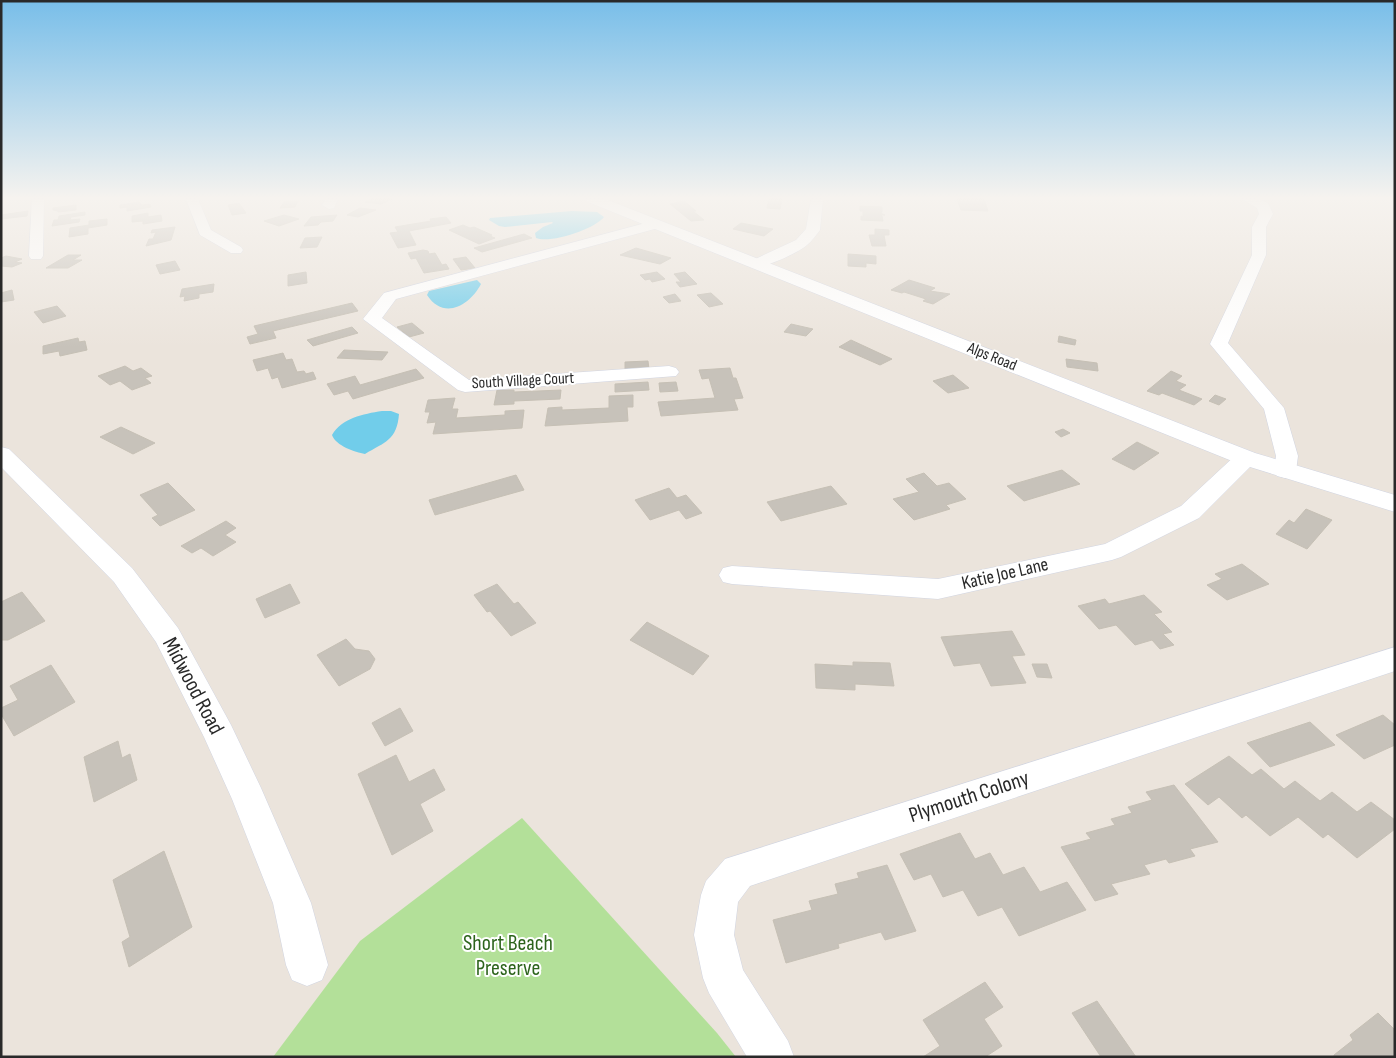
<svg xmlns="http://www.w3.org/2000/svg" width="1396" height="1058" font-family="'Sofia Sans Condensed',sans-serif">
  <style>
    .green { fill: #b3e099 }
    .water { fill: #71cdea }
    .building { fill: #c7c2ba; stroke: #c6c0b5 }
    .lines { fill: none; stroke-linecap: round; stroke-linejoin: round }
    .street-casing { stroke: #d1d5e2; stroke-width: 1 }
    .secondary-casing { stroke: #d1d5e2; stroke-width: 1 }
    .street { fill: #fff; fill-rule: evenodd }
    .secondary { fill: #fff; fill-rule: evenodd }
    .labels { text-anchor: middle; dominant-baseline: central; stroke-width: 4; stroke-linejoin: round; paint-order: stroke }
    .far-street-label { font-size: 16px; fill: #292929; stroke: #fff }
    .street-label { font-size: 19px; fill: #292929; stroke: #fff }
    .near-street-label { font-size: 22px; fill: #292929; stroke: #fff }
    .near-park-label { font-size: 22px; fill: #2d641c; stroke: #fff }
  </style>
  <rect width="100%" height="100%" fill="#ebe4dc"/>
  <path class="green" d="M522,818L717,1033L736,1057H273L360,941Z"/>
  <path class="water" d="M572,211L597,212L604,217C595,229 550,244 536,238L535,233L543,227L553,223L552,222L505,227L499,226L489,220L490,218Z
    M477,280L481,284C470,305 444,321 427,295L429,291Z
    M382,411H391L399,414C397,440 385,442 365,454C355,452 336,446 332,435C342,418 363,414 382,411Z"/>
  <path class="building" d="M372,199H392L381,204L365,202Z
    M769,199H782L780,209L767,208Z
    M957,199H984L988,211L961,210Z
    M298,201L295,207L280,208L284,202Z
    M684,201L696,211H693L704,220L691,221L670,204Z
    M139,202L142,205L150,204L151,207L127,211V207L120,208V205Z
    M239,203L246,213L232,215L228,205Z
    M76,205V210L58,212V211L53,210V208Z
    M860,206L882,207V212L880,213L885,215H880L882,216L883,221L861,220V216L863,217V211H860Z
    M360,208L376,210L358,217L347,215Z
    M28,211L27,216L1,219V215Z
    M85,212V215L71,217L70,220L80,219L79,222L52,226L54,220H58L59,216Z
    M148,213V217L161,215L162,221L143,224V221L132,222V216Z
    M284,215L299,219L279,226L264,221Z
    M337,215L333,221L321,222L318,225L304,226L311,217Z
    M446,217L451,223L409,231L416,245L398,248L390,233L398,232L395,227L431,221L430,219Z
    M107,219V225L88,228V234L69,237L70,228L89,225V221Z
    M741,223L773,229L764,236L733,229Z
    M463,225L470,228L474,227L492,235L490,236L495,238L479,244L449,230Z
    M175,227L171,240L146,246L149,239H153L156,232L151,233L152,230Z
    M875,229L889,230V235H884L886,246H872L869,235H875Z
    M524,234L532,238L482,252L474,248Z
    M322,237L317,247L300,248L305,238Z
    M636,248L671,258L660,264L620,255Z
    M423,250L428,251L429,254L435,253L442,265L446,264L449,269L424,273L416,258L411,259L408,253Z
    M848,254L876,256V264L866,263V267L848,266Z
    M68,255H81L73,260H82L68,268H46Z
    M6,256L22,259L15,262L22,263L12,267L1,266V258Z
    M466,257L475,268L461,270L453,259Z
    M175,261L180,270L160,274L156,265Z
    M306,272L307,283L288,286V275Z
    M657,272L665,279L652,282L650,279L645,280L640,275Z
    M685,272L697,284L680,287L676,282H681L674,274Z
    M909,280L935,288L930,291L950,294L933,304L923,301L926,299L904,292L902,293L891,290Z
    M214,284L213,292L199,294V298L184,301L185,296L180,297L182,289Z
    M12,290L14,300L1,302V293Z
    M711,293L723,304L709,307L697,295Z
    M675,294L681,301L669,303L663,297Z
    M352,303L358,311L273,331L276,338L250,344L247,337L258,334L254,326Z
    M57,306L66,316L43,323L34,312Z
    M412,323L424,333L409,337L397,327Z
    M791,324L813,329L806,336L784,332Z
    M352,327L358,333L313,346L307,340Z
    M1059,336L1076,340L1075,345L1058,342Z
    M78,338L79,342L85,341L87,350L60,356L59,351L43,354V346Z
    M851,340L892,359L880,365L839,347Z
    M344,350L388,352L382,360L337,358Z
    M283,353L286,360L292,359L297,372L304,371L306,374L313,372L316,379L282,388L278,377L272,379L268,368L257,371L253,360Z
    M1066,359L1097,363L1098,371L1067,367Z
    M648,361L649,369L625,370V362Z
    M125,366L133,371L141,368L152,376L145,378L151,383L132,390L120,381L110,385L98,376Z
    M730,368L733,378H736L743,398L734,399L738,410L661,416L658,402L715,398L709,378L702,379L699,370Z
    M416,369L424,378L353,399L348,391L334,395L327,384L355,376L360,385Z
    M1171,371L1182,376L1176,381L1186,385L1179,390L1202,399L1194,405L1162,393L1159,395L1147,391Z
    M953,375L969,388L948,393L933,381Z
    M648,382L649,390L615,392V384Z
    M676,382L678,391L660,392L659,383Z
    M497,390H514V392L561,390L560,399L514,401V404L494,405Z
    M633,395V407H627L628,421L545,426L548,408L562,407V410L609,408V396Z
    M1215,395L1226,399L1219,405L1209,401Z
    M455,398L452,409H458L456,418L505,415V411L524,410L522,428L433,434L436,422L427,423L430,412H425L428,400Z
    M121,427L155,443L133,454L100,437Z
    M1063,429L1070,433L1061,437L1055,432Z
    M1137,442L1159,453L1134,470L1112,459Z
    M1062,470L1080,484L1024,501L1007,486Z
    M924,473L937,486L949,483L966,499L946,505L950,509L914,520L893,499L919,492L906,479Z
    M516,475L524,490L435,515L429,500Z
    M168,483L195,510L160,526L152,518L158,515L140,495Z
    M831,486L847,504L781,521L767,502Z
    M669,488L677,498L686,495L702,513L686,519L679,510L650,520L635,500Z
    M1306,509L1332,520L1307,549L1276,534L1289,520L1294,523Z
    M226,521L236,528L225,535L236,542L213,556L201,548L192,553L181,546Z
    M1242,564L1269,584L1227,600L1207,585L1222,579L1215,574Z
    M290,584L300,603L265,618L256,599Z
    M497,584L514,604L518,602L536,623L511,636L490,611L487,612L474,595Z
    M22,592L45,621L8,640H1V602Z
    M1144,595L1162,612L1154,614L1172,632L1163,634L1174,645L1160,649L1152,640L1135,645L1116,625L1099,629L1078,606L1105,599L1109,604Z
    M647,622L709,656L693,675L630,640Z
    M1012,631L1025,655L1012,656L1026,683L991,686L980,663L954,666L941,637Z
    M346,639L355,649L369,651L375,659L370,669L339,686L317,655Z
    M853,662L890,663L894,686L855,684V690L816,688L815,664L853,666Z
    M1032,664H1047L1052,678L1037,677Z
    M51,665L75,702L14,736L1,714V708L18,700L10,686Z
    M400,708L413,731L385,746L372,723Z
    M1383,715L1395,725V745L1364,759L1336,735Z
    M1310,722L1335,745L1270,767L1247,743Z
    M118,741L122,758L130,754L137,780L94,802L84,757Z
    M396,755L409,782L434,769L445,790L420,804L433,831L392,855L358,774Z
    M1229,756L1252,775L1261,769L1284,789L1295,781L1320,801L1332,792L1357,812L1371,802L1395,820V829L1357,858L1328,834L1323,838L1298,817L1270,836L1246,815L1242,818L1219,797L1208,805L1185,784Z
    M1174,785L1218,842L1190,849L1195,856L1169,863L1166,859L1144,865L1150,874L1111,884L1118,894L1095,901L1061,847L1091,839L1086,833L1115,825L1111,819L1132,813L1128,807L1152,800L1146,792Z
    M960,833L975,859L990,853L1003,875L1024,867L1040,892L1067,882L1086,910L1019,936L1002,907L978,916L963,890L943,897L931,874L914,880L900,854Z
    M164,851L192,927L129,967L122,942L130,937L113,880Z
    M887,865L916,931L885,940L881,932L838,944L839,948L786,963L773,920L812,910L809,901L838,894L835,884L859,878L857,873Z
    M985,982L1003,1007L984,1019L1002,1046L985,1057H923L940,1046L923,1020Z
    M1097,1001L1136,1057H1101L1072,1013Z
    M1378,1013L1395,1030V1057H1334V1055L1353,1040L1350,1035Z"/>
  <g class="lines">
    <g class="street-casing">
      <path id="street" d="M32,199H44L43,256L41,259H31L29,256Z
        M186,199H198L211,230L241,247L243,250L241,253H231L200,235Z
        M326,199H338L334,208L329,209L322,205Z
        M811,199H823L820,230C816,235 812,241 807,245C798,253 761,270 751,267L748,264L751,261L796,240L806,229Z
        M1242,199H1258L1268,203L1273,214L1266,227V255L1228,343L1284,408L1298,456L1296,471L1293,476L1285,478L1277,476L1274,471L1276,456L1264,409L1210,344L1252,255V227L1259,214L1257,208Z
        M657,220L664,224L662,227L396,299L382,318L469,380L669,366L676,368L679,372L676,376L465,392L458,390L363,319L384,293Z
        M1,447L9,449L132,568L178,628L231,725L261,788L311,903L328,965L322,980L307,986L292,980L286,965L273,903L232,799L204,737L156,642L114,582L1,467Z
        M1246,451L1254,453L1257,458L1254,463L1199,518L1121,557L1112,560L938,599L732,584L723,582L719,575L723,568L732,566L938,579L1105,544L1181,506L1238,453Z
        M1395,647V671L750,886L738,902L734,935L743,970L788,1041L794,1057H747L709,993L703,978L694,935L701,895L706,881L725,859Z"/>
    </g>
    <g class="secondary-casing">
      <path id="secondary" d="M586,199H605L1255,453L1395,495V512L1237,463L588,202Z"/>
    </g>
    <use href="#street" class="street"/>
    <use href="#secondary" class="secondary"/>
  </g>
  <linearGradient id="sky" x2="0" y2="1"><stop stop-color="#78bee9"/><stop offset="0.57" stop-color="#f6f3ef"/><stop offset="1" stop-color="#f6f3ef" stop-opacity="0"/></linearGradient>
  <rect width="1396" height="347" fill="url(#sky)"/>
  <g class="labels">
    <g class="far-street-label">
      <text transform="translate(992 357) rotate(22)">Alps Road</text>
      <text transform="translate(523 381) rotate(-3)">South Village Court</text>
    </g>
    <g class="street-label">
      <text transform="translate(1005 574) rotate(-13)">Katie Joe Lane</text>
    </g>
    <g class="near-street-label">
      <text transform="translate(193 686) rotate(62)">Midwood Road</text>
      <text transform="translate(969 797) rotate(-18)">Plymouth Colony</text>
    </g>
    <g class="near-park-label">
      <text x="508" y="943">Short Beach<tspan x="508" dy="25">Preserve</tspan></text>
    </g>
  </g>
  <rect width="1396" height="1058" fill="none" stroke="#292929" stroke-width="5"/>
</svg>
